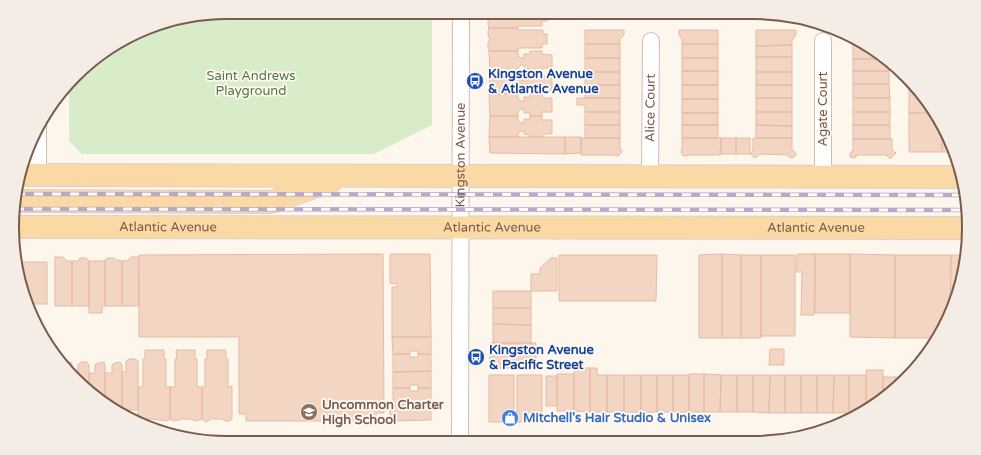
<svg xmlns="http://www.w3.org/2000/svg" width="981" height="455" font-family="'Varela Round',sans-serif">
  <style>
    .green { fill: #d8ecc9 }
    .building { fill: #f3d5c3; stroke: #e6bba3 }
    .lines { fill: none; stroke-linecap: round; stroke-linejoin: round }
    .minor-casing { stroke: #d1beb0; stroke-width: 18 }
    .primary-casing { stroke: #dad1cd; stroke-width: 24 }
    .minor { stroke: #fff; stroke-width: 16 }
    .primary { stroke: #fbd9a5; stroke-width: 22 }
    .rail-casing { stroke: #b9a8c9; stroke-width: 4.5 }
    .rail { stroke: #fffaf3; stroke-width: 3; stroke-dasharray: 9; stroke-linecap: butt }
    .labels { text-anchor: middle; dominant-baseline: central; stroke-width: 3.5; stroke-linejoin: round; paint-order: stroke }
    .transit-label { font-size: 13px; font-weight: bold; fill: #164399; stroke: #fffaf3; text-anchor: start }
    .park-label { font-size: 13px; fill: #537a41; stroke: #fffaf3 }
    .street-label { font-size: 13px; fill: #7a5c4d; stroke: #fffaf3 }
    .education-label { font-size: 13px; font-weight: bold; fill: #785e54; stroke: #fffaf3; text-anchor: start }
    .shop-label { font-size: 13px; font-weight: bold; fill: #366cbe; stroke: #fffaf3; text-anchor: start }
    .rim { fill: none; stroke: #7a5c4d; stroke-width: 2 }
  </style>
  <rect width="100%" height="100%" fill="#fdf6ec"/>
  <path class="green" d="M228,12H432V125L374,154H82L69,141V85L86,65L158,24Z"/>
  <path class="building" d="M488,12H547V21H542V26H518V28H489L488,24V20L490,18V15Z
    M489,28H518V29L520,30H543V34H547V44H542V48H520L518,49V51H489L488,47V42L490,40L489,37L488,35V31Z
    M585,30H624V35L620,39V44H585Z
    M679,30H718V44H682V39L679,35Z
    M756,30H796V35L792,40V45L756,46Z
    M585,44H620V58H585Z
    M682,44H718V58H682Z
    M792,45V57H756V46Z
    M853,45H860L881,59H853Z
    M489,51H518V55L521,58H524V54H530V51H542V54L552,55V68H542V72H530V69H524V65H521L518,68V72H490Z
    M756,57H792V72H756Z
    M585,58H620V72H585Z
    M682,58H718V71H682Z
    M853,59H881L889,64V71H853Z
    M682,71H718V85H682Z
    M853,71H889V84H853Z
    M490,72H518V77L521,80H525L524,75H530V72H542V76H552V91H542V94H530V91L524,90V87H521L518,90V94H489Z
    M585,72H620V85H585Z
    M756,72H792V85H756Z
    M909,80L931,113H909Z
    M853,84H889L890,98H853Z
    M585,85H620V98H585Z
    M682,85H718V99H682Z
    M756,85H792V98H756Z
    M489,94H518V98L521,101H524V97H530V94H542V98H552V112H542V116H530V113H524V109H521L518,111V116H490Z
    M577,98H620V112H585V105H577Z
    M756,98H792V112H756Z
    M853,98H890V112H853Z
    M682,99H718V113H682Z
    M585,112H620V125H585Z
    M756,112H792V126L756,125Z
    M853,112H890V125H853Z
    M682,113H718V125H682Z
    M909,113H931L942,129V152H909Z
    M490,116H518V120L521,123H524V119H530V116H542V120H552V134H542V137H530V135L524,134V131H521L518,133V137H489Z
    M585,125H620V138H585Z
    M682,125H718V138H682Z
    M756,125L792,126V138H756Z
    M853,125H890V139H853Z
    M942,129L953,145L954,152H942Z
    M489,137H565V154L490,153Z
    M565,137H581V153L565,154Z
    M581,138H620V148L622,152L618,156L614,155H581Z
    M682,138H721L720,155H688L687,156H683L681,152L682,148Z
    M721,138H736V154H721Z
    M736,138H750V154H736Z
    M753,138H792V150L795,152L796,155L794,157L792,158L789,157L788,155L760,154L755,158L750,154L753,151Z
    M853,139H892V150L896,153L890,159L886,155H857L856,157L852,158L850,157V154L851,152L853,151Z
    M383,254L384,413H376V421H246V414H239V337H139V255Z
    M390,254H430L431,337H392V287H397V284L390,283Z
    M722,254V338H699V255Z
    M722,254L741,255V338H722Z
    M797,254H815L814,315H801L802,272H796Z
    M815,254H850V313H815Z
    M850,254L895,255V338L850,337Z
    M559,255H657L656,301H559Z
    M741,255H761V338H741Z
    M761,255H795V336H761Z
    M895,255H951L950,314L936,338H895Z
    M951,255H963L953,310L950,314Z
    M55,257H63L66,261H72V306H55Z
    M131,257H138L139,306H122V261H127Z
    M80,258H86L89,261V306H72V261H79Z
    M107,258H114L116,260L122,261V306H105V261Z
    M551,258H557V291H531V274H540V268Z
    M89,261H105V306H102V313H89Z
    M16,262H47V304H30Z
    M493,291H531V308H493Z
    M493,308H531V325L493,324Z
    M493,324L531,325V343H493Z
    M392,337H431V354H418L417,351H410V354H393Z
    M490,343H536V368H490Z
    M50,347H55V353Z
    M770,349H784V365H769Z
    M145,350H164V359H166V387H170V419L167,421L160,420L149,419L143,421L138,420V387H143V359H145Z
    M176,350H195V359H197V387H202V419L200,420L196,421L191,419H181L175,421L170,419V387H175V359H177Z
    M207,350H226V358L228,359V387L232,386V419L229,421H225L222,419H211L207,422L205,421L202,419V387H205V359H207Z
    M393,354H410V357H418V354H431V371L393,372Z
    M129,359H135L138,361V410H122V372H126V361Z
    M65,362H71L72,364V373L64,363Z
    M81,362H87L89,365V392L85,389L72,373H78V365Z
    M104,362L105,365V402L89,392V373H95V365L98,363Z
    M120,362L122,365V410H118L105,402V373H112V365L115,363Z
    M574,368H590V412L574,411Z
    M590,368H597V375H607V412H590Z
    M866,370H883V400L866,409Z
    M431,371V388H418V385H410V388H393V372Z
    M557,374H574V411H557Z
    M689,374H704V412H689Z
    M704,374L721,375L720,412H704Z
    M489,375H514V422H489Z
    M517,375H542V422H517Z
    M607,375H624V412H607Z
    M624,375H641V412H624Z
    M641,375H657V412H641Z
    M657,375H673V412H657Z
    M673,375H689V412H673Z
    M721,375H737V412H720Z
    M737,375H753V412H737Z
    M753,375H770L769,413L753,412Z
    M770,375H785V413H769Z
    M785,375H801V413H785Z
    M801,375H817V413H801Z
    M817,375H834L833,413H817Z
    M834,375H849V413H833Z
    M849,375H866V409L859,413H849Z
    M546,376H557V406H546Z
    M883,377H900V383L883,400Z
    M900,377H906L900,383Z
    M393,388H410V391H418V388H431V405H393Z
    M390,405H431V420L390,421Z"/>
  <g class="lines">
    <g class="minor-casing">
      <g id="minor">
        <path d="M823,41V176"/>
        <path d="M38,175V127"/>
        <path id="s1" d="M650,176L651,41"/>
        <path id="s2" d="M460,442L461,12"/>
      </g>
    </g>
    <g class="primary-casing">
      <g id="primary">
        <path d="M20,175L959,177"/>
        <path d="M16,201L271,202L331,181"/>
        <path id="s3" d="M15,227L969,228"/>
      </g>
    </g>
    <use href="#minor" class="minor"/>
    <use href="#primary" class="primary"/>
    <g class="rail-casing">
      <path id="rail" d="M16,194L963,195
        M15,209L966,210"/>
    </g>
    <use href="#rail" class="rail"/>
  </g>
  <defs>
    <g id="bus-disc" transform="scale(0.9)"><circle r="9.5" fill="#1a4fb4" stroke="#fffaf3"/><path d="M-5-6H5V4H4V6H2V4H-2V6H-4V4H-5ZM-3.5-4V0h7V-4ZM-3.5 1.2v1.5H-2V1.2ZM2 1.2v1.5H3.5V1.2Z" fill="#fff"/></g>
    <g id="school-disc" transform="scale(0.9)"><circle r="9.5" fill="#8d6e63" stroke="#fffaf3"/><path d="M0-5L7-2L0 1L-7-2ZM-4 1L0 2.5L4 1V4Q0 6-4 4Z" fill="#fff"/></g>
    <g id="shop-disc" transform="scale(0.9)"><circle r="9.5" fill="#3f7fe0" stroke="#fffaf3"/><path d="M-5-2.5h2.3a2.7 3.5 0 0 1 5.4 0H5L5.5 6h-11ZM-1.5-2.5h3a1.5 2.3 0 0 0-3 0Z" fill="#fff"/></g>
  </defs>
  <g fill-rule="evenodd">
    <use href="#bus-disc" x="475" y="81"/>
    <use href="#bus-disc" x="476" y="357"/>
    <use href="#school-disc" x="309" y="412"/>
    <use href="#shop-disc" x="510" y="418"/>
  </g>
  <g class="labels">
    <g class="transit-label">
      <text x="488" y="74">Kingston Avenue<tspan x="488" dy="15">&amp; Atlantic Avenue</tspan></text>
      <text x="489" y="350">Kingston Avenue<tspan x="489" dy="15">&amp; Pacific Street</tspan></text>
    </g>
    <g class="park-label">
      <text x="251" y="76">Saint Andrews<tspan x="251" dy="15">Playground</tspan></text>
    </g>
    <g class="street-label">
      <text stroke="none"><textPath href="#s1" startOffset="68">Alice Court</textPath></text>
      <text transform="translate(823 109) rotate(-90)">Agate Court</text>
      <text stroke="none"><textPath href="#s2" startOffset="287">Kingston Avenue</textPath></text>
      <text stroke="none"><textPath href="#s3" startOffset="153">Atlantic Avenue</textPath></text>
      <text stroke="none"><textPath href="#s3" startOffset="477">Atlantic Avenue</textPath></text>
      <text stroke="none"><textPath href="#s3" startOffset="801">Atlantic Avenue</textPath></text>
    </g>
    <g class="education-label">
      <text x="322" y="405">Uncommon Charter<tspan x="322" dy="15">High School</tspan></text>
    </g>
    <g class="shop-label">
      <text x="523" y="418">Mitchell's Hair Studio &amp; Unisex</text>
    </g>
  </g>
  <path d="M0 0H981V455H0ZM227 19H754A208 208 0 0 1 962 227V228A208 208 0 0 1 754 436H227A208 208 0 0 1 19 228V227A208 208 0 0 1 227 19Z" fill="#f4ede6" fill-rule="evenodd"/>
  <path class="rim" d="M227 19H754A208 208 0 0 1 962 227V228A208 208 0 0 1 754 436H227A208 208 0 0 1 19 228V227A208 208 0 0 1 227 19Z"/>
</svg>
